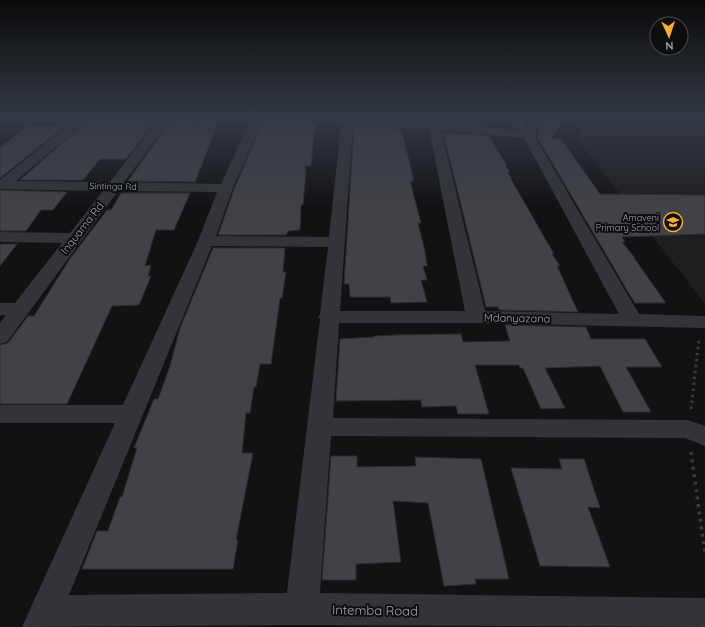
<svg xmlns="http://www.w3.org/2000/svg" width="705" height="627" font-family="Quicksand,sans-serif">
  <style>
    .built { fill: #1e1e20 }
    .building { fill: #414247; stroke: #2c2c30 }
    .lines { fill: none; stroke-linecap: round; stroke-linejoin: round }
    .path-far1 { stroke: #393b40; stroke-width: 3; stroke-dasharray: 2.5 3.5; stroke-linecap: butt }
    .path { stroke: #393b40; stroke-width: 3.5; stroke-dasharray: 3 4.5; stroke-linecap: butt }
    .street { fill: #333439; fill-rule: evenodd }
    .labels { text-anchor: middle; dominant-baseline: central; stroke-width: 4; stroke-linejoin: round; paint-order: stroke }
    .far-street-label { font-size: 9px; fill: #a3a8b5; stroke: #0d0d0e }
    .far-poi-label { font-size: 9px; fill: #a3a8b5; stroke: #0d0d0e; text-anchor: end }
    .street-label { font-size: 11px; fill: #a3a8b5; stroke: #0d0d0e }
    .near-street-label { font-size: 13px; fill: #a3a8b5; stroke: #0d0d0e }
  </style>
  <rect width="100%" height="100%" fill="#121213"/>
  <path class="built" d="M584,119H658L705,125V304L578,140Z"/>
  <path class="building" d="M90,119H157L126,159H100L83,180H20Z
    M172,119H194L193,121L217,120L216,126H217L195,182L128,181Z
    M264,119H308L315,124L311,166H305L306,172L303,205H301L300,230L288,231L286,235H218L234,189Z
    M449,119H478L482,125L447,122Z
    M507,119H528L523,129L514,128Z
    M543,119H566L551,139H561L600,194L705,195V234L622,237L625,242H622L635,258H634L666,303H635L628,292L537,137Z
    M27,126H65L0,178V148Z
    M354,127L401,129L414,181H410L421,223H418L425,251L427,266H423L427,280H421L427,302L391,303L390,297H350L349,284H344Z
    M443,132L489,136L507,166H505L510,172H508L512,181L554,254H552L560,266H557L578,312L499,310L498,307H486Z
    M0,190L67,192L53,210H41L26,231H0Z
    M121,193H190L174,230H156L145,266L151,265L148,276H151L139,305L112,306L67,404H0V345L8,343L28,316H34L69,260L107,210H111Z
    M0,244H17L0,266Z
    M213,248H285L283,272H286L282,298H280L271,364H260L256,387H254L250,413H246L242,453H253L236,540H238L233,569H82L97,531H108L120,497H122L137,448H134L154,399H158L170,366L180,328Z
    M505,325L586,327L591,339H645L662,367H626L651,412H623L600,366L545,368L565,408L541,409L523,368H520L519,365H475L489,414H458L456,406L422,407L421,400L336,401L340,339L374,337V336L397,335L461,334L463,342L510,341Z
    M331,456H357V467L416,466L415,457L481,459L509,579H475L476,584L444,586L428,503L393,501L401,562L356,564V580H322Z
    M559,459H584L600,508L588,507L610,567L540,566L511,468L562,469Z"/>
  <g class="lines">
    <path class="path-far1" d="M691,409L699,339"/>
    <path class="path" d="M691,452L705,553"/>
    <path class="street" d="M76,119H89L16,181L110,182L159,119H171L124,182L221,184L251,119H263L233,188L216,236L329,237L341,124L315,122L309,119H376L432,122L435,119H448L444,123L524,131L530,119H542L536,131L535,137L639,314L705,316V328L476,323H339L333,418L688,420L705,426V446L685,438L331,436L320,593L705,598V627L302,625L22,627L115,423H0V405H123L198,241L217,192L118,191L7,342L0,344V323L6,315H0V303H15L62,243L0,242V232L70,233L103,191L0,189V180ZM353,125L429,129L465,311H340ZM441,130L524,138L619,314L485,311ZM212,246L328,247L320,314L318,317L320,319L287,593L69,595Z"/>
  </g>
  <linearGradient id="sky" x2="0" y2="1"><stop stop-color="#0a0a0a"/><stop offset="0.57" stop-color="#333944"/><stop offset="1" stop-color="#333944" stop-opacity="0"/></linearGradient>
  <rect width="705" height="207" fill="url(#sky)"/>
  <defs>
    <g id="school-ring" transform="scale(1)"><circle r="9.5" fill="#0d0d0e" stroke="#f9ae24" stroke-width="1.5"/><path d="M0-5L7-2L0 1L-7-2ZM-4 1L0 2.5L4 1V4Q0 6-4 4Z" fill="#f9ae24"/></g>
  </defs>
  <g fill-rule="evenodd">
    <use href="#school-ring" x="673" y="222"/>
  </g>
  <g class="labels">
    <g class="far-street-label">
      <text transform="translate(113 186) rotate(1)">Sintinga Rd</text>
    </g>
    <g class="far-poi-label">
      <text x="659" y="217">Amaveni<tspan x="659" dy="10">Primary School</tspan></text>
    </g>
    <g class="street-label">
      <text transform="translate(82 228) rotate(-52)">Inquama Rd</text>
      <text transform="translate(517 318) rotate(1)">Mdanyazana</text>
    </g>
    <g class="near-street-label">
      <text transform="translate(375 610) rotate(1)">Intemba Road</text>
    </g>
  </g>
  <g transform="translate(669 36) rotate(177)"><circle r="19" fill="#0d0d0e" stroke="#494b51"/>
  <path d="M0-3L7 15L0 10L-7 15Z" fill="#f9ae24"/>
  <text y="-6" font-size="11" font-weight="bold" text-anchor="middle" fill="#a3a8b5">N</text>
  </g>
</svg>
